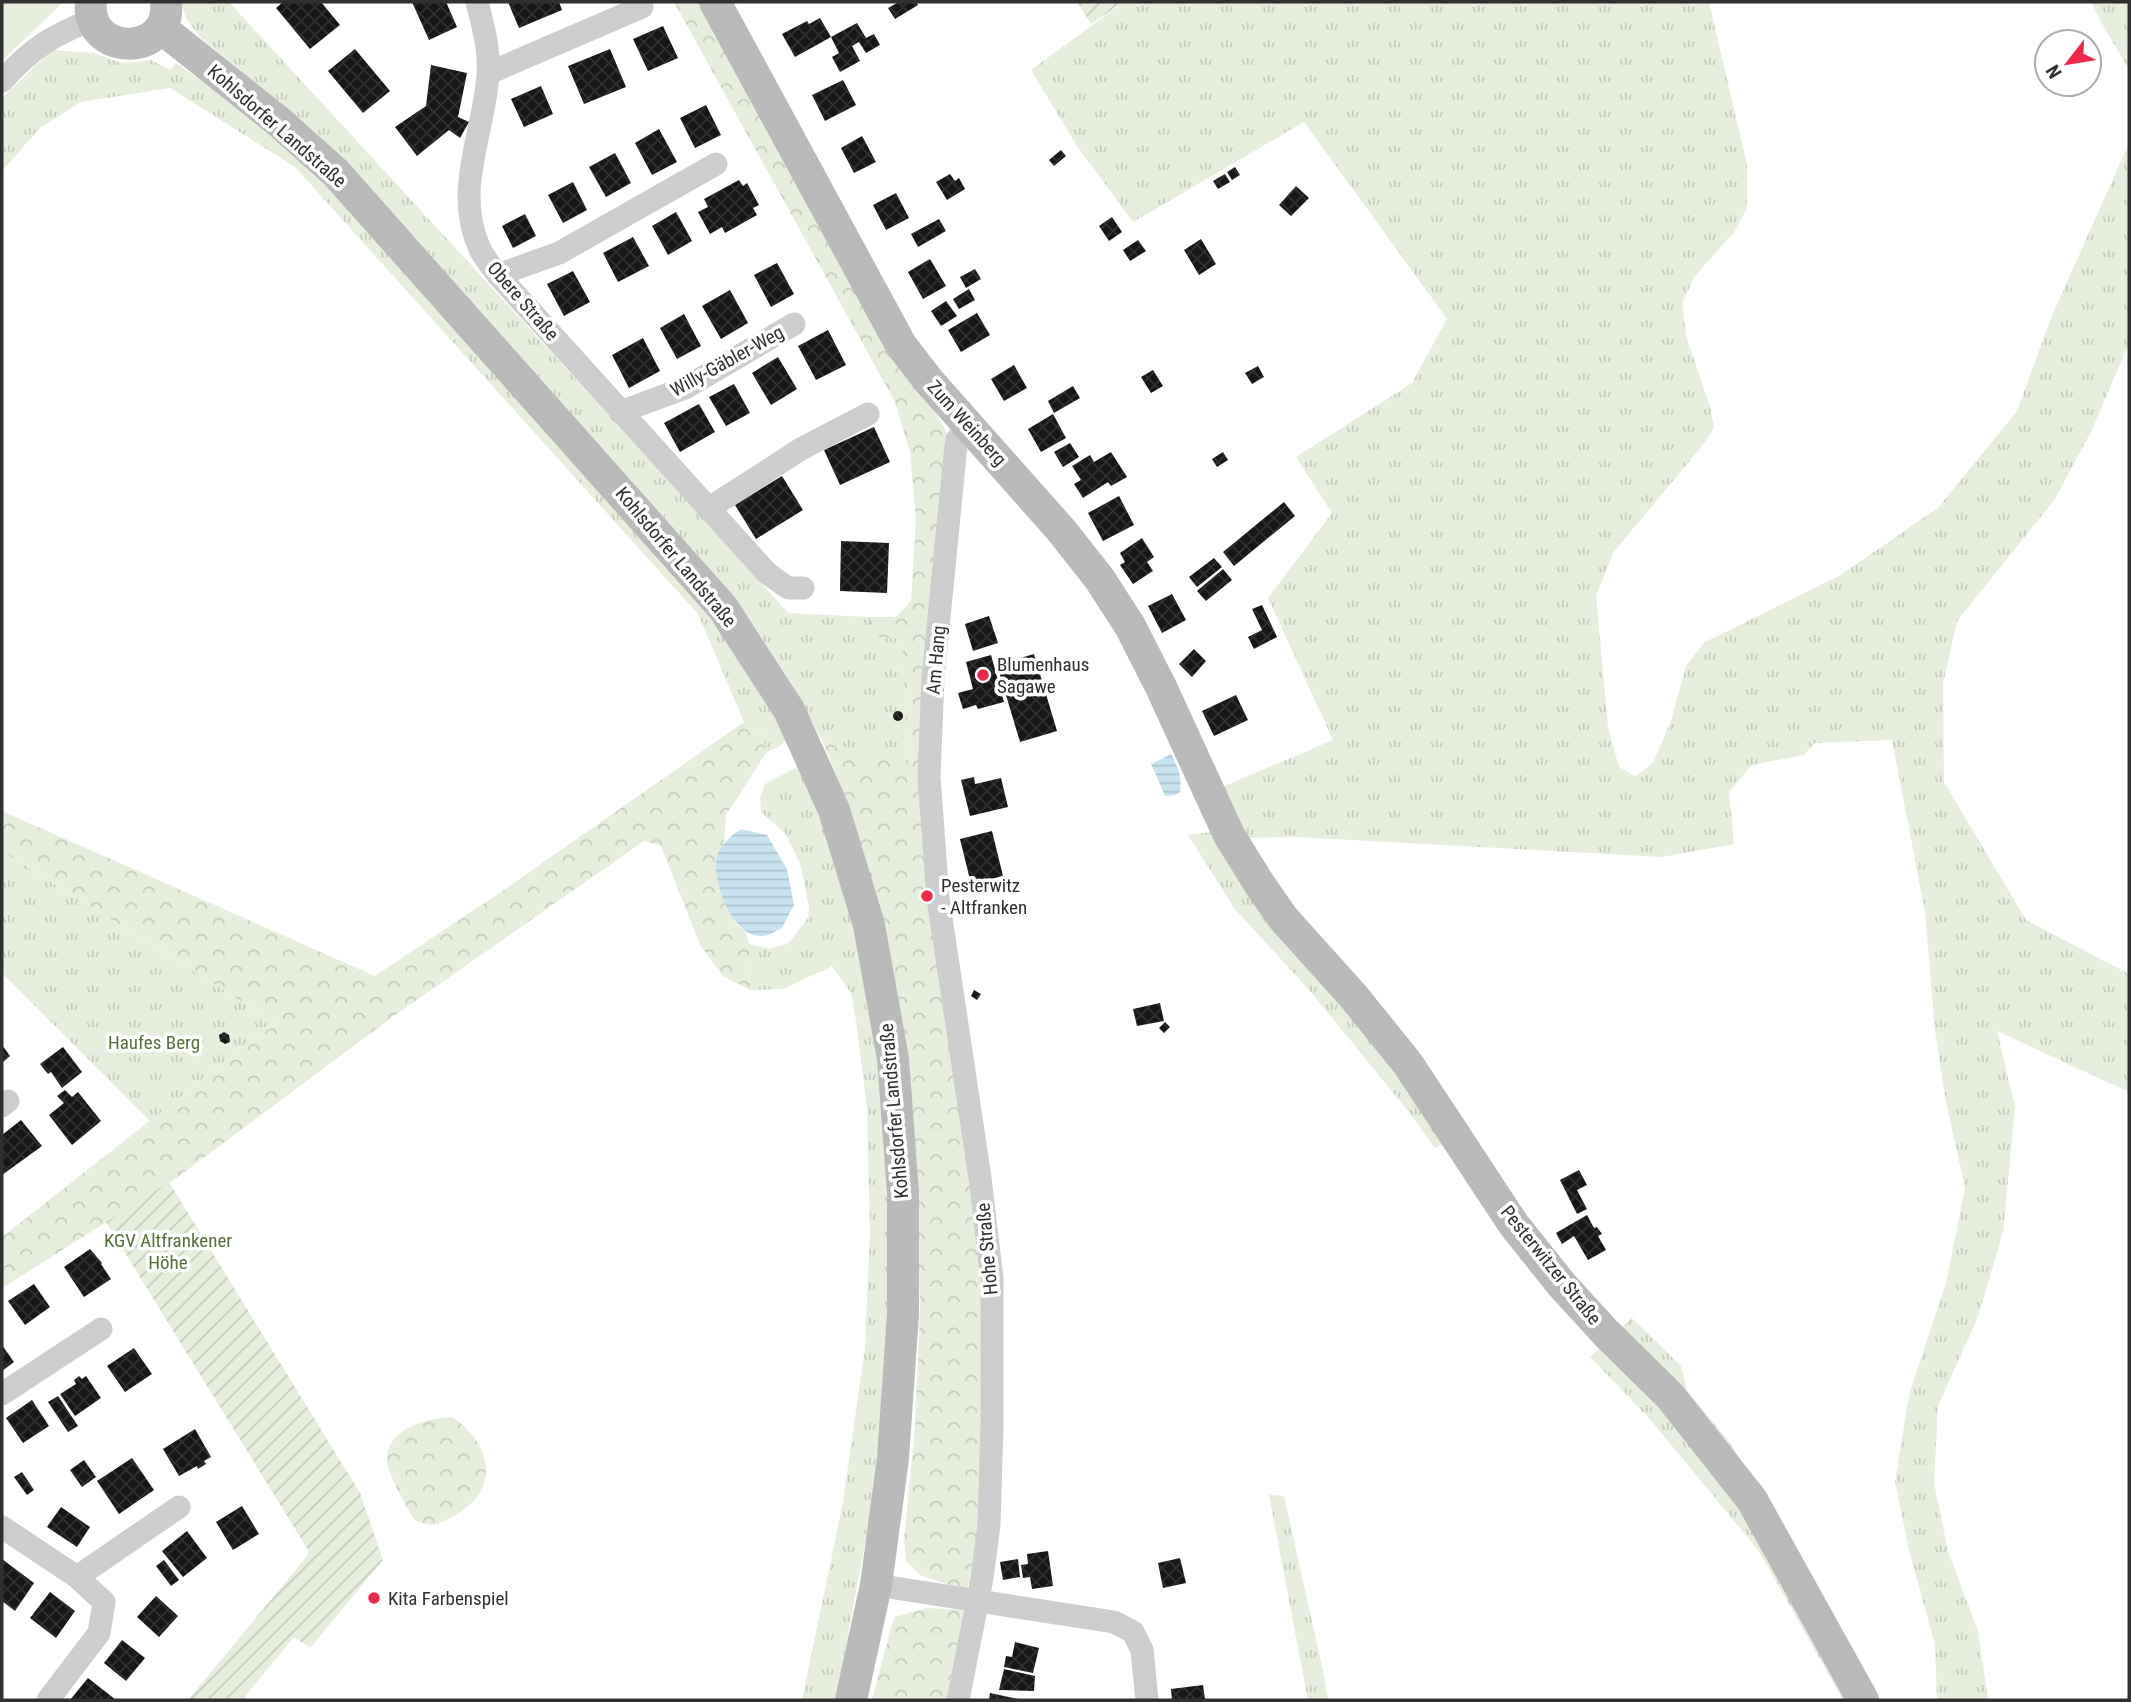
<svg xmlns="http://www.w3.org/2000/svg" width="2131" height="1702" font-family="'Roboto Condensed',sans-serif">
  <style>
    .grass { fill: url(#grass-tufts) }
    .forest { fill: url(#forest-crowns) }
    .garden { fill: url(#garden-furrows) }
    .pitch { fill: #e7eedd }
    .water { fill: url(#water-rules) }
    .building { fill: url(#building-cross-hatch) }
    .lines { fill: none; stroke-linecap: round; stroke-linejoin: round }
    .street { stroke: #cdcdcd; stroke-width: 23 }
    .secondary { stroke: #bababa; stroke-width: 32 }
    .poi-dot { fill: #f12847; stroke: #fff; stroke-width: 2.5 }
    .labels { text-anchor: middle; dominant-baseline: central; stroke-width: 7; stroke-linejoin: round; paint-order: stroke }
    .street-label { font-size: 19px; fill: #303030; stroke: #fff }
    .poi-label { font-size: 19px; fill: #303030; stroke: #fff; text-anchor: start }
    .park-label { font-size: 19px; fill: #576f3a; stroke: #fff }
  </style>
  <defs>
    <pattern id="grass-tufts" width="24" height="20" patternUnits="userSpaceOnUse" patternTransform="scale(1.75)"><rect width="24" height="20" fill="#e7eedd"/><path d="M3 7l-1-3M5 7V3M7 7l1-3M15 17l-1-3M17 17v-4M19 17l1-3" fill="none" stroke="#c6ccbe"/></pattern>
    <pattern id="forest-crowns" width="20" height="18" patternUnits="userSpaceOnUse" patternTransform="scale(1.75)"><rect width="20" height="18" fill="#e7eedd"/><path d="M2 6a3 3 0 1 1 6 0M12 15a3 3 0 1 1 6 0" fill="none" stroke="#c6ccbe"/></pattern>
    <pattern id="garden-furrows" width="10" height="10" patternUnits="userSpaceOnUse" patternTransform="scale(1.75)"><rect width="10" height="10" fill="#e7eedd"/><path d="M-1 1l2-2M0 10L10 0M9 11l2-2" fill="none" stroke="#c6ccbe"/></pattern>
    <pattern id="water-rules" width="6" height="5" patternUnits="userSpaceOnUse" patternTransform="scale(1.75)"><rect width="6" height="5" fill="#c8e3ef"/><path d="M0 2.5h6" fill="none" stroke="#acc3cd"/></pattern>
    <pattern id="building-cross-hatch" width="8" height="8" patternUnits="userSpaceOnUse" patternTransform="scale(1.75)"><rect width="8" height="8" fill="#171717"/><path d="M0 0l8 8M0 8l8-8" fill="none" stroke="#303030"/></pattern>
  </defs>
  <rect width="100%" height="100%" fill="#fff"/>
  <path class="grass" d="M181,2H229L701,515L788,613L870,617V637L902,638L908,766L823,742L790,681L752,623L707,566L361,177L311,129L199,36L186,18Z
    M1124,2H1709L1747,165V208L1735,231L1695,276L1682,303L1686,336L1710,407L1714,428L1702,446L1613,553L1596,596L1608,727L1619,767L1635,776L1653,763L1671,721L1686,666L1705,642L1839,576L1938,508L2017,411L2051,318L2129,143V343L2092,430L2055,499L1957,621L1943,684L1944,782L2026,920L2129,974V1092L1997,1031L2015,1107L2003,1232L1978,1317L1938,1406L1934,1483L1948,1551L1978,1631L1988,1700H1937L1935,1644L1910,1554L1895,1482L1909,1395L1946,1283L1965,1188L1946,1102L1935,1031L1925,912L1892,740L1815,743L1804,755L1752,765L1729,792L1734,844L1662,857L1296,837L1249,838L1254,848L1299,914L1390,1016L1431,1071L1471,1130L1435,1148L1405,1107L1310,991L1234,908L1188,835L1212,832L1196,798L1333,740L1268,598L1332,513L1296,457L1412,383L1447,319L1304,122L1133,222L1077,146L1031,70Z
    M2091,2H2129V69L2106,31Z
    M52,50L94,53L122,63L151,60L170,70L176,63L272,130L330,185L716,617L787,733L783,744L766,753L763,734L744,722L698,614L295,167L170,88L81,102L40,128L2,171V98Z
    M795,768L808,777L851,897L885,1107L891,1352L870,1516L836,1700H802L843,1502L865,1347L870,1232L867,1109L856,1021L851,993L832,966L783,989L750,990L749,944L770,949L789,943L808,918L809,907L800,863L785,833L761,812L760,798L765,784Z
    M2,851L278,1024L259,1035L150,1121L2,973Z
    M1632,1318L1681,1366L1687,1391L1728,1440L1778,1521L1878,1700H1843L1758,1550L1649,1418L1590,1357Z
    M1269,1495L1284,1496L1323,1671L1328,1700H1308Z"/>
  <path class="forest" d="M674,2H705L946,431L949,471L927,682L982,1279V1423L978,1536L967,1591L920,1575L906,1561L904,1540L915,1428L920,1306L916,1182L908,1062L898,996L868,868L849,807L823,742L908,765L902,639L870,637V617H896L911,601L916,520L910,452L895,402Z
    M744,722L763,734L766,753L726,815L724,841L716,862L736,924L745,931L749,944L750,990L723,976L700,945L661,846L644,841L398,1013L175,1179L2,1288V1237L259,1035L278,1024L2,851V811L375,976L501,892Z
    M452,1417C491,1442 501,1489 457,1514C450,1518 439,1525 431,1525C427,1525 420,1522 415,1521C407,1507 385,1471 387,1456C390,1427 429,1418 452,1417Z
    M927,1608L964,1610L946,1700H872L894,1617Z"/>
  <path class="garden" d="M1077,2H1124L1091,24Z
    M169,1182L360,1493L383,1560L310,1648L294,1637L242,1700H188L307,1556L308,1550L106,1222Z"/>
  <path class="pitch" d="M2,2H63L2,61Z"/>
  <path class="water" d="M1171,754C1178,767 1182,777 1180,792L1175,795L1165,796L1151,764Z
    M741,829L767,835L787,869L794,905L782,928C776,931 768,936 762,936C734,939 714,885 716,863C717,847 729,837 741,829Z"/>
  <path class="building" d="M283,2H321L340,25L310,49L276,8Z
    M412,2H446L457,27L429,40Z
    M508,2H559L562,10L519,28Z
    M899,2H916L918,5L895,19L888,8Z
    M820,18L831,37L795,57L782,34L807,21L809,24Z
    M857,23L866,38L874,34L880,45L866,53L859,42L852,46L860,61L840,72L832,57L839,53L831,37Z
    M663,26L678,58L648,71L633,39Z
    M355,49L390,91L363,113L328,71Z
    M610,49L626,87L584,104L568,66Z
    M431,65L467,73L458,117L469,122L460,138L449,130L417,156L395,127L426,106Z
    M843,80L856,105L825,121L812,95Z
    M541,86L553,114L524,127L511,99Z
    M706,105L721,135L695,148L680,118Z
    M659,129L677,162L652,175L635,143Z
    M862,136L876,162L854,173L841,148Z
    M1061,150L1066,156L1054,166L1049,160Z
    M615,153L631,183L606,197L589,167Z
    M1235,167L1240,175L1232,180L1227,172Z
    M950,174L955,181L959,178L965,189L947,200L936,182Z
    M1225,174L1230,182L1218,189L1213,181Z
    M739,180L743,186L747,183L759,205L753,208L757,215L725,233L722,227L710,234L698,212L708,207L704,199Z
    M573,182L587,210L563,223L548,195Z
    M1296,186L1309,198L1291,216L1279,205Z
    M896,193L909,218L886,230L873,205Z
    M676,212L692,241L668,255L652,226Z
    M525,214L536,236L513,248L502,226Z
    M1112,217L1122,232L1109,241L1099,226Z
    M939,219L946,231L918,247L911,234Z
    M633,237L649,266L618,282L603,253Z
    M1201,239L1216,264L1199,275L1184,250Z
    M1138,240L1146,251L1130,261L1123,250Z
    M930,259L946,286L923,299L908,272Z
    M777,263L794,294L771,307L754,275Z
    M975,269L981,279L966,288L960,277Z
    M573,271L590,302L564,316L547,284Z
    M969,289L975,300L959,309L953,299Z
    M730,290L748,323L721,339L702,306Z
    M946,301L957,316L941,326L931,311Z
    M977,313L990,335L961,352L948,330Z
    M684,314L701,346L677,359L660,328Z
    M828,330L846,365L816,380L798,346Z
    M643,338L660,371L629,388L612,355Z
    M778,357L797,389L771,405L752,373Z
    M1014,365L1027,388L1004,401L991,379Z
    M1258,366L1264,377L1252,384L1245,373Z
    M1153,370L1163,386L1151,393L1141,377Z
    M734,384L750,413L726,426L709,397Z
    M1073,386L1080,398L1054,413L1048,401Z
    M699,404L715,432L680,452L664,423Z
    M1053,414L1066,438L1041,452L1028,429Z
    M874,427L890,462L840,485L824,450Z
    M1070,443L1079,457L1063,467L1054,452Z
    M1111,452L1127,477L1111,486L1108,482L1083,498L1074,484L1081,480L1072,466L1090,455L1094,462Z
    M1223,452L1228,460L1217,467L1212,459Z
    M782,476L803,510L756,539L735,505Z
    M1119,496L1134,525L1103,541L1088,513Z
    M1284,502L1295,516L1234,566L1223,552Z
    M1142,538L1154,557L1147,562L1153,571L1133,584L1120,565L1125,562L1120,553Z
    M841,541L889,543L887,593L840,591Z
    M1214,558L1222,567L1197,587L1189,577Z
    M1223,569L1232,580L1206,601L1197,591Z
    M1172,594L1186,620L1162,633L1148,606Z
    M1262,605L1277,637L1254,649L1248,637L1262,630L1252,609Z
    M989,616L998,643L973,651L965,624Z
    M1194,649L1206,661L1192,677L1179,664Z
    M1034,654L1057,731L1020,742L997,665Z
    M991,655L1004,702L978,709L976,705L963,709L958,693L973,689L966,662Z
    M1236,695L1248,720L1214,736L1202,711Z
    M893 716a5 5 0 1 1 10 0a5 5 0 1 1-10 0Z
    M974,777L975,784L1001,778L1008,807L970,816L961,780Z
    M992,831L1003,876L971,884L960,839Z
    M974,990L981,994L977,1000L971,996Z
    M1160,1003L1164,1021L1137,1026L1133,1009Z
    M1165,1022L1170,1027L1164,1033L1159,1028Z
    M224,1032L229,1035L230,1042L225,1044L220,1041L219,1035Z
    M2,1045L10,1056L2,1063Z
    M63,1047L82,1072L62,1088L51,1072L48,1074L40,1064Z
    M65,1090L72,1097L78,1092L101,1121L72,1145L49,1115L64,1103L57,1096Z
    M21,1120L42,1146L2,1175V1135Z
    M1579,1170L1587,1185L1577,1190L1587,1209L1577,1214L1560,1180Z
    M1587,1215L1594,1228L1597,1227L1602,1234L1598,1236L1606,1250L1588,1260L1574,1236L1562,1244L1556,1233Z
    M90,1249L102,1263L101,1264L111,1279L84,1297L64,1267Z
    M34,1284L50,1307L25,1325L8,1301Z
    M2,1345L14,1362L2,1371Z
    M134,1348L152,1374L125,1392L107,1366Z
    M79,1376L82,1379L86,1376L101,1398L75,1416L60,1394L76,1384L74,1380Z
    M58,1396L78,1426L68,1432L48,1402Z
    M32,1400L49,1426L23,1443L6,1418Z
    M195,1429L211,1457L204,1461L206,1464L198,1469L197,1466L179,1476L163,1449Z
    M132,1458L154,1490L119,1514L97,1481Z
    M84,1460L96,1477L82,1487L70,1470Z
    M22,1472L34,1490L27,1495L14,1477Z
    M242,1506L259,1534L233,1550L216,1522Z
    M61,1507L90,1527L77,1547L47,1527Z
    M187,1531L207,1558L183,1577L162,1551Z
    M1048,1551L1053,1586L1032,1589L1030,1577L1023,1578L1021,1565L1028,1564L1027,1554Z
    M1180,1558L1186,1583L1163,1588L1158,1563Z
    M2,1559L34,1583L15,1611L2,1601Z
    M1018,1559L1020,1577L1003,1580L1000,1562Z
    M164,1560L179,1580L171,1586L156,1566Z
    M50,1592L75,1611L56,1638L30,1618Z
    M156,1596L178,1616L159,1637L137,1617Z
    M122,1640L145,1658L126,1681L104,1663Z
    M1015,1642L1039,1648L1033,1673L1004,1667L1006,1656L1012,1657Z
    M1004,1669L1035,1676L1034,1691L999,1690Z
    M88,1678L116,1700H70Z
    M1203,1685L1205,1700H1172L1171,1689Z
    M990,1693L1018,1699L1017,1700H989Z"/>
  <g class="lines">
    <path class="street" d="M477,2C483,26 490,50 488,75C484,133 453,192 480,249C484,258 492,267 498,275L767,573L788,588H803
      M489,73L642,7
      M2,81C33,47 50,37 93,19
      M498,275L559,253L716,164
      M620,412L685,388L794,324
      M708,509L801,449L868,414
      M2,1106L8,1101
      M2,1394L101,1329
      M2,1527L77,1577L104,1602L99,1633L48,1700
      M77,1577L179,1507
      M876,1585L1114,1622L1133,1632L1142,1650L1147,1700
      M958,1700L982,1578L989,1525L992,1425V1279L980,1178L938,898L929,777L933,678L955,455L957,439L970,428"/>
    <path class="secondary" d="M91,2C85,57 172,58 166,2
      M715,2L901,345L928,380L1061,530L1099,578L1130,626L1161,687L1229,835L1260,885L1283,918L1354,997L1408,1064L1514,1225L1562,1285L1606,1333L1670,1396L1752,1500L1863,1700
      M161,28L278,121L336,173L723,608L789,710L834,810L869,925L893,1059L903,1193V1314L893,1458L876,1585L851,1700"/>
  </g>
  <g class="poi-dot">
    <circle cx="983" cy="675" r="7"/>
    <circle cx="927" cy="896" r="7"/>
    <circle cx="374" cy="1598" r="7"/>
  </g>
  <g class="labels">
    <g class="street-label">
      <text transform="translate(277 126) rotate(41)">Kohlsdorfer Landstraße</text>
      <text transform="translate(523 301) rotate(49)">Obere Straße</text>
      <text transform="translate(727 361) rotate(-29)">Willy-Gäbler-Weg</text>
      <text transform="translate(967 423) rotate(48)">Zum Weinberg</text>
      <text transform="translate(676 557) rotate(50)">Kohlsdorfer Landstraße</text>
      <text transform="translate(936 660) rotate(-85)">Am Hang</text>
      <text transform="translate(894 1111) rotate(-95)">Kohlsdorfer Landstraße</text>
      <text transform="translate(987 1249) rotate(-95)">Hohe Straße</text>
      <text transform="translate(1551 1265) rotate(51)">Pesterwitzer Straße</text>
    </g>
    <g class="poi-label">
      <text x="997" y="664">Blumenhaus<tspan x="997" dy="22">Sagawe</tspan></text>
      <text x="941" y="885">Pesterwitz<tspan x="941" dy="22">- Altfranken</tspan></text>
      <text x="388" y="1598">Kita Farbenspiel</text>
    </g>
    <g class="park-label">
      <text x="154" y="1042">Haufes Berg</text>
      <text x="168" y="1240">KGV Altfrankener<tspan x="168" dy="22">Höhe</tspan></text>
    </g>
  </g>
  <rect width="2131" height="1702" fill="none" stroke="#303030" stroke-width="7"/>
  <g transform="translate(2068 63) rotate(239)"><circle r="33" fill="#ffffff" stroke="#acacac" stroke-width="2"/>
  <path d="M0-5L12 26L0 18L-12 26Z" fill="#f12847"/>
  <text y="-10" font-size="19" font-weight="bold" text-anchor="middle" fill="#303030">N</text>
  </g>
</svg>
